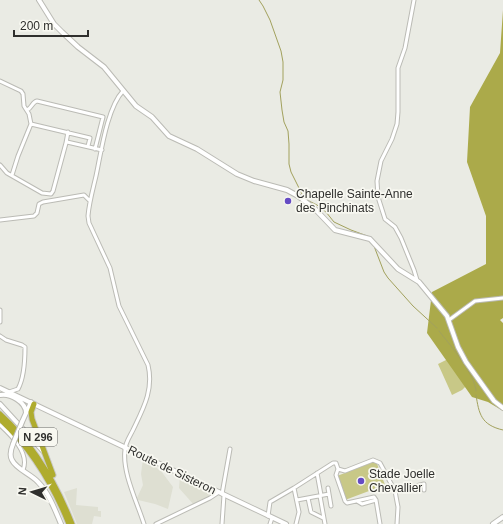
<svg xmlns="http://www.w3.org/2000/svg" width="503" height="524" font-family="Arial,sans-serif">
  <style>
    .built { fill: #dedfd2 }
    .green { fill: #c8c887 }
    .forest { fill: #abaa4a }
    .lines { fill: none; stroke-linecap: round; stroke-linejoin: round }
    .stream { stroke: #a2a15d; stroke-width: 1 }
    .street-casing { stroke: #bbbbb5; stroke-width: 5 }
    .secondary-casing { stroke: #bbbbb5; stroke-width: 6 }
    .highway-casing { stroke: #c9c9c8; stroke-width: 7 }
    .street { stroke: #fff; stroke-width: 3 }
    .secondary { stroke: #fff; stroke-width: 4 }
    .highway { stroke: #afac2e; stroke-width: 5 }
    .secondary-bridge-casing { stroke: #bbbbb5; stroke-width: 6; stroke-linecap: butt }
    .secondary-bridge { stroke: #fff; stroke-width: 4 }
    .poi-dot { fill: #654bc4; stroke: #f8f8f1; stroke-width: 1.5 }
    .labels { text-anchor: middle; dominant-baseline: central; stroke-width: 3.5; stroke-linejoin: round; paint-order: stroke }
    .shield { fill: #f8f8f1; stroke: #6b6b68; stroke-width: 1 }
    .shield-label { font-size: 11px; font-weight: bold; fill: #2f2f2d }
    .poi-label { font-size: 12px; fill: #2f2f2d; stroke: #f8f8f1; text-anchor: start }
    .street-label { font-size: 12px; fill: #2f2f2d; stroke: #f8f8f1 }
  </style>
  <rect width="100%" height="100%" fill="#eaebe4"/>
  <path class="built" d="M143,459L161,471L173,487L168,509L155,504L138,500L137,498L143,485L141,474Z
    M180,476L209,489L210,494L207,498L194,505L179,488Z
    M77,488L76,505L98,507V511H101V517L94,516L92,524H77L64,492Z"/>
  <path class="green" d="M450,358L467,385L462,390L452,395L438,364Z
    M376,461L385,485L345,500L337,476Z"/>
  <path class="forest" d="M503,10V318L500,320L503,323V411L488,402L472,397L427,333L432,292L486,264V216L467,162L470,107L500,53Z"/>
  <g class="lines">
    <path class="stream" d="M259,0L263,6L270,20L281,51L283,62V80L280,92L282,110L284,122L288,131L289,144V164L291,172L302,194L307,200L317,205L326,212L334,222L351,230L370,237
      M374,246L384,272L388,278L413,306L437,328
      M439,331C450,345 475,374 476,391
      M476,395C479,414 481,425 503,430"/>
    <g class="street-casing">
      <path id="street" d="M414,0L405,48L398,68V112L397,124L392,139L381,161L377,181L378,197L385,219L395,227L401,238L414,270L417,280
        M0,81L21,91L23,94L24,106L29,114L31,124
        M123,91C107,108 101,153 96,176C93,189 89,203 88,216L89,223L110,268L119,306L148,365C154,390 143,409 133,430C130,436 125,443 125,450C122,472 137,502 144,524
        M27,110C32,108 32,102 37,101L103,117L95,149
        M66,143L68,132
        M0,165L7,173L42,193L51,194L53,191L66,143L67,142L102,150
        M12,175L18,156L31,124L90,138L88,146
        M0,220L34,216L37,213L39,204L43,202L84,195L90,201
        M0,310V322
        M449,320L475,301L503,298
        M0,336L6,340L22,345L25,347C25,359 24,378 18,389L9,392
        M0,425C11,435 30,453 23,470
        M338,469L345,471L373,460L380,463L395,491L424,484V490
        M317,473L321,495
        M328,488L331,506
        M395,491L398,507L397,524
        M222,494L230,449
        M320,496L325,524
        M308,498L311,512L323,518
        M297,500L329,494
        M357,501L362,504L376,500
        M268,516L270,502L294,488
        M156,524L210,498L219,492
        M222,524L224,495
        M270,524L272,518
        M296,524L299,512L294,488L333,463H336L338,469L336,475L345,501L347,503L374,497L376,500L380,524"/>
    </g>
    <g class="secondary-casing">
      <path id="secondary" d="M39,0L54,24L62,32L78,47L104,67L136,106L152,117L169,136L197,149L237,174L254,181L287,190L298,196L315,209L335,230L370,239L398,269L419,282L447,316L458,347L466,362L494,401L503,408
        M0,388L286,524
        M0,395C10,393 26,402 26,413
        M0,404L43,451
        M22,422L31,402
        M13,444C11,449 9,455 12,460C16,469 31,474 38,482C49,493 55,510 61,524
        M493,524L503,517"/>
    </g>
    <g class="highway-casing">
      <path id="highway" d="M34,404L31,412L32,419L53,475
        M0,414C33,444 56,483 72,524
        M0,419C31,448 53,484 69,524"/>
    </g>
    <use href="#street" class="street"/>
    <use href="#secondary" class="secondary"/>
    <use href="#highway" class="highway"/>
    <g class="secondary-bridge-casing">
      <path id="secondary-bridge" d="M13,444L22,422"/>
    </g>
    <use href="#secondary-bridge" class="secondary-bridge"/>
  </g>
  <g class="poi-dot">
    <circle cx="288" cy="201" r="4"/>
    <circle cx="361" cy="481" r="4"/>
  </g>
  <g class="labels">
    <rect class="shield" x="19" y="428" width="38" height="18" rx="3"/>
    <g class="shield-label">
      <text x="38" y="437">N 296</text>
    </g>
    <g class="poi-label">
      <text x="296" y="194">Chapelle Sainte-Anne<tspan x="296" dy="14">des Pinchinats</tspan></text>
      <text x="369" y="474">Stade Joelle<tspan x="369" dy="14">Chevallier</tspan></text>
    </g>
    <g class="street-label">
      <text transform="translate(172 470) rotate(26)">Route de Sisteron</text>
    </g>
  </g>
  <g transform="translate(32 492) rotate(275)" stroke="#f8f8f1" stroke-width="3" paint-order="stroke">
  <path d="M0-3L7 15L0 10L-7 15Z" fill="#2f2f2d"/>
  <text y="-6" font-size="11" font-weight="bold" text-anchor="middle" fill="#2f2f2d">N</text>
  </g>
  <path d="M14 30v6h74v-6" fill="none" stroke="#2f2f2d" stroke-width="2"/>
  <text x="20" y="30" font-size="12" fill="#2f2f2d" stroke="#f8f8f1" stroke-width="3" paint-order="stroke">200 m</text>
</svg>
